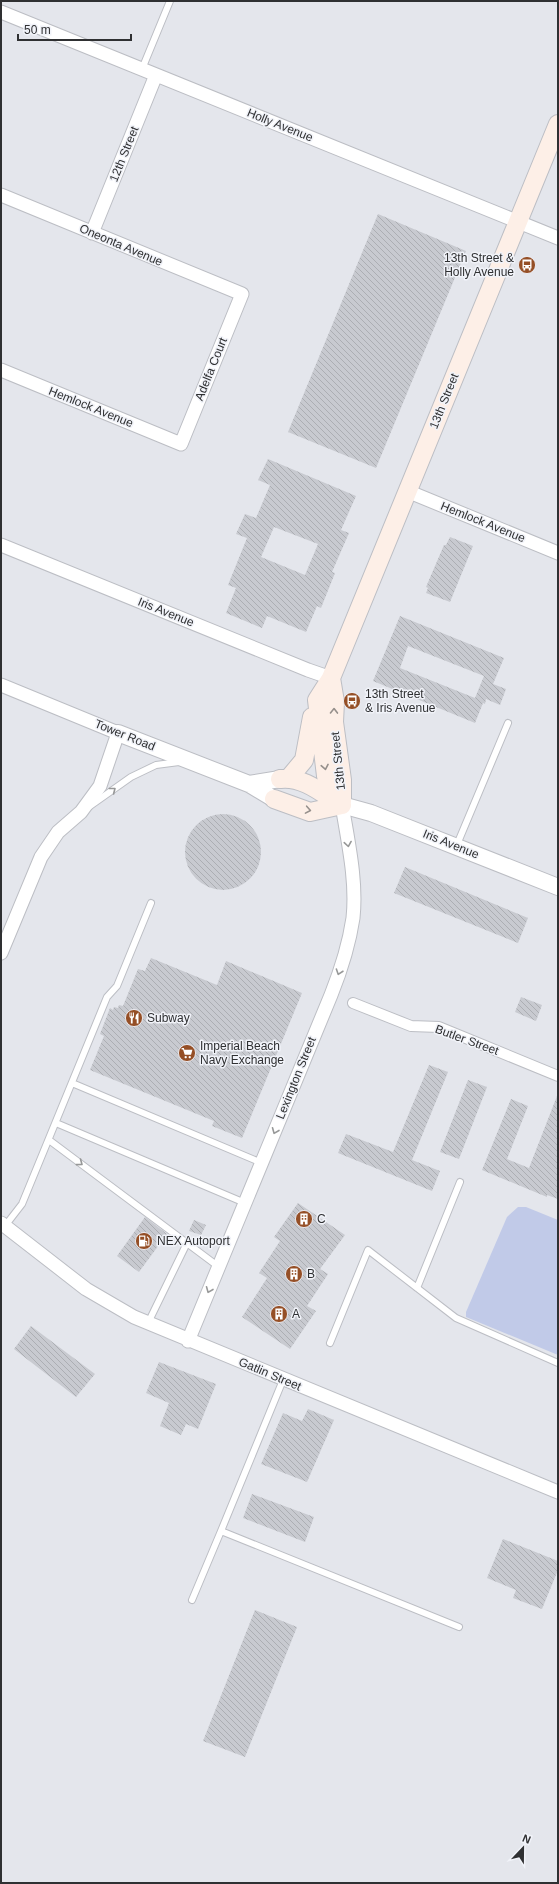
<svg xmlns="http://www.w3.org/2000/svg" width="559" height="1884" font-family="Arial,sans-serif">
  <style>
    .grass { fill: #c1cae8 }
    .building { fill: url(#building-back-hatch); fill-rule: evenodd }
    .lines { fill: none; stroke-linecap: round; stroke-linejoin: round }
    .service-casing { stroke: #bcbec4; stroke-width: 8 }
    .pedestrian-casing { stroke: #bcbec4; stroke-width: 12 }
    .minor-casing { stroke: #bcbec4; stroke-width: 15 }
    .tertiary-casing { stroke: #bcbec4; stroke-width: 18 }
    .secondary-casing { stroke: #bcbec4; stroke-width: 20 }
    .service { stroke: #fff; stroke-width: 6 }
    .pedestrian { stroke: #fff; stroke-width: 10 }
    .minor { stroke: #fff; stroke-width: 13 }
    .tertiary { stroke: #fff; stroke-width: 16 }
    .secondary { stroke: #fdefe7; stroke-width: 18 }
    .oneway { stroke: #96908c }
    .oneway2 { stroke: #979898 }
    .labels { text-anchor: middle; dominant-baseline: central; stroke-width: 3; stroke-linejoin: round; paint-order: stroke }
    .street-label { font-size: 12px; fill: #2f3032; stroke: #f1f3f9 }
    .poi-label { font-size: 12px; fill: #2f3032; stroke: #f1f3f9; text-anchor: start }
  </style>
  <defs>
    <pattern id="building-back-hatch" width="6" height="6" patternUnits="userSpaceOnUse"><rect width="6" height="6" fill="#c8cad0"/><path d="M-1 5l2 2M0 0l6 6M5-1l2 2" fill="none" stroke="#acaeb3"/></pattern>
  </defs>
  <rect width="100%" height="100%" fill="#e4e6ec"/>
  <path class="grass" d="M518,1207H526L558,1220V1355L466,1317V1312L507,1217Z"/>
  <path class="building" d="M378,214L466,251L376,468L288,432Z
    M268,459L356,496L341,530L349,533L332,572L335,573L321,608L317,606L306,632L267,616L262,628L226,613L236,588L228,585L247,538L236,534L245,514L256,518L270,485L258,480ZM274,527L318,544L305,575L261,557Z
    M450,537L473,546L450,602L426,593L428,588L426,587L444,545H446Z
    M400,616L504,658L493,684L506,689L500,705L486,699L485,704L483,703L475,723L373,681ZM408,646L484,676L475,698L400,668Z
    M185 852a38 38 0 1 1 76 0a38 38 0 1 1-76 0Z
    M405,867L528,918L518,943L394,893Z
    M151,958L217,985L226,961L302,993L242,1138L212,1126L214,1121L90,1070L104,1036L100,1034L110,1008L113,1010L114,1007L118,1008L119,1005L123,1006L138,969L145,971Z
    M521,997L542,1005L536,1021L515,1012Z
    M429,1065L448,1072L412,1160L440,1171L432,1191L338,1153L346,1134L393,1152Z
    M468,1080L487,1087L459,1159L440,1152Z
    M557,1096L558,1199L547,1195V1197L482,1170L511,1099L528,1106L507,1159L529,1168Z
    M298,1203L345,1235L320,1269L328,1274L307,1306L316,1311L290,1349L242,1317L267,1278L259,1273L280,1241L274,1237Z
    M145,1217L167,1234L139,1272L117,1256Z
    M194,1220L206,1225L201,1235L189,1231Z
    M31,1326L95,1374L76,1397L14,1349Z
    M159,1362L216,1384L198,1429L186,1424L181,1435L160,1426L169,1403L146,1393Z
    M308,1409L334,1420L307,1482L261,1464L283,1413L302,1421Z
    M252,1494L314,1517L305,1542L243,1518Z
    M503,1539L558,1561V1570L542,1609L513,1598L516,1590L487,1578Z
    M255,1610L297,1627L245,1757L203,1741Z"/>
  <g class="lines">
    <g class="service-casing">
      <path id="service" d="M142,69L170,1
        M90,806L131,777L156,765L179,762
        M456,847L508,723
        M72,1083L262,1163
        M56,1123L245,1203
        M49,1140L219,1267
        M5,1226L22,1204L107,997L117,986L151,903
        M417,1288L460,1182
        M148,1323L187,1243
        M330,1343L368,1250L456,1318L558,1363
        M283,1380L221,1531L459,1627
        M192,1600L221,1531"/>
    </g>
    <g class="pedestrian-casing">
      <path id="pedestrian" d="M353,1003L411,1026L439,1027L558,1076"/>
    </g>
    <g class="minor-casing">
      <path id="minor" d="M1,12L558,238
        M1,195L242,294L181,444L1,370
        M92,233L156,75
        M407,491L558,553
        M1,545L308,670L331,678
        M1,685L118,733L100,786L81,812L58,832L41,857L1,953
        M1,1223L86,1289L134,1317L558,1492
        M188,1341L331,995C341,970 349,945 353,918C357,881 348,842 342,805"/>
    </g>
    <g class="tertiary-casing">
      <path id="tertiary" d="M118,733L249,784L274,799
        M249,784L280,779
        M342,805L371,813L558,887"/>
    </g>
    <g class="secondary-casing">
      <path id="secondary" d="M331,678L335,702L334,722L342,780V802
        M289,778L304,760L312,717
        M280,779C303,776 323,794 341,805
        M274,799L310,812L342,805
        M342,805L326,776L317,700L331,678L558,124"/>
    </g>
    <use href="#service" class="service"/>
    <use href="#pedestrian" class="pedestrian"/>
    <use href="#minor" class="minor"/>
    <use href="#tertiary" class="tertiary"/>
    <use href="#secondary" class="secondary"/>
  </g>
  <defs><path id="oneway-chevron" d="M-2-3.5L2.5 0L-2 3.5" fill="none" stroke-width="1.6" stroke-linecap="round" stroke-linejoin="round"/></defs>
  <g class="oneway">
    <use href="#oneway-chevron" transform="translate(334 711) rotate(-89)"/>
    <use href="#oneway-chevron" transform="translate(325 767) rotate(79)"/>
    <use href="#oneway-chevron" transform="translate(308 810) rotate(10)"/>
  </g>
  <g class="oneway2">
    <use href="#oneway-chevron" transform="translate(113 790) rotate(-38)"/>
    <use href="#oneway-chevron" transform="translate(348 844) rotate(81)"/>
    <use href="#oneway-chevron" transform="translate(339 972) rotate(109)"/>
    <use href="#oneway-chevron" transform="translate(275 1131) rotate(112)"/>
    <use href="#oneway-chevron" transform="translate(80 1163) rotate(37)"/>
    <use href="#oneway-chevron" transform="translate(209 1290) rotate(112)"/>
  </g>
  <defs>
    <g id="bus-disc" transform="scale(0.9)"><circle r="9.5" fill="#954f26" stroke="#f1f3f9"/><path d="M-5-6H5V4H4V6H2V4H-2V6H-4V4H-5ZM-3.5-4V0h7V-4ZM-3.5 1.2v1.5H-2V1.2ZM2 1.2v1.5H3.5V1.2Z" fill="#fff"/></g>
    <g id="restaurant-disc" transform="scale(0.9)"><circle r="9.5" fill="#954f26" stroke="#f1f3f9"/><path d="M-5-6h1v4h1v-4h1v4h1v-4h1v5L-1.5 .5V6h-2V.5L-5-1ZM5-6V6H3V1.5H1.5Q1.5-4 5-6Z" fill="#fff"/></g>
    <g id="supermarket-disc" transform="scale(0.9)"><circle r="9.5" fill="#954f26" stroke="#f1f3f9"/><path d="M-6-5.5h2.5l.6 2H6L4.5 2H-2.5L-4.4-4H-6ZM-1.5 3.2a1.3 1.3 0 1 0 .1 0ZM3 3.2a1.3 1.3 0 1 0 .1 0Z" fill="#fff"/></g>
    <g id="building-disc" transform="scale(0.9)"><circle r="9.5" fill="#954f26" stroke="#f1f3f9"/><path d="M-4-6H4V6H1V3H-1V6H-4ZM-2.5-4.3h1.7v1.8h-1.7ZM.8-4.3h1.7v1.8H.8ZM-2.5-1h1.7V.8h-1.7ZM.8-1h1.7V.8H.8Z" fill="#fff"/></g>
    <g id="fuel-disc" transform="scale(0.9)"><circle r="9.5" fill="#954f26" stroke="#f1f3f9"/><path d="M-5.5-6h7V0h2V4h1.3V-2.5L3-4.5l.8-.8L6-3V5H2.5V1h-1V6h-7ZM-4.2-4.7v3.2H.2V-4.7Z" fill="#fff"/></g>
  </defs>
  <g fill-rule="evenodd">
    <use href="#bus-disc" x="527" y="265"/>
    <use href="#bus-disc" x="352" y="701"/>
    <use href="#restaurant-disc" x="134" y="1018"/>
    <use href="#supermarket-disc" x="187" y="1053"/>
    <use href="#building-disc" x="304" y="1219"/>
    <use href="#fuel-disc" x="144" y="1241"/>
    <use href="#building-disc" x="294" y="1274"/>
    <use href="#building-disc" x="279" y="1314"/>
  </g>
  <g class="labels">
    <g class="street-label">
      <text transform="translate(280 125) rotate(22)">Holly Avenue</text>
      <text transform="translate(124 154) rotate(-68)">12th Street</text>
      <text transform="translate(121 245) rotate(23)">Oneonta Avenue</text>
      <text transform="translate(211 369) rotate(-68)">Adelfa Court</text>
      <text transform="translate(444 401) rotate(-68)">13th Street</text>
      <text transform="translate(91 407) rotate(22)">Hemlock Avenue</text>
      <text transform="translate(483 522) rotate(22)">Hemlock Avenue</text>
      <text transform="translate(166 612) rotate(22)">Iris Avenue</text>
      <text transform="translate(125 735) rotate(22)">Tower Road</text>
      <text transform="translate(338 761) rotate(-96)">13th Street</text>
      <text transform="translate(451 844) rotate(22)">Iris Avenue</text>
      <text transform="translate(467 1040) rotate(20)">Butler Street</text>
      <text transform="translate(296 1078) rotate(-68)">Lexington Street</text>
      <text transform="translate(270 1374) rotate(23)">Gatlin Street</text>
    </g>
    <g class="poi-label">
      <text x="514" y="258" text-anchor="end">13th Street &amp;<tspan x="514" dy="14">Holly Avenue</tspan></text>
      <text x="365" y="694">13th Street<tspan x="365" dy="14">&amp; Iris Avenue</tspan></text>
      <text x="147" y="1018">Subway</text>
      <text x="200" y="1046">Imperial Beach<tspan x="200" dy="14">Navy Exchange</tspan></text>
      <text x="317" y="1219">C</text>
      <text x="157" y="1241">NEX Autoport</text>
      <text x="307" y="1274">B</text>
      <text x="292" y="1314">A</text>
    </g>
  </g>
  <rect width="559" height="1884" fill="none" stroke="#2f3032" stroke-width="4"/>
  <g transform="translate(523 1848) rotate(22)" stroke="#f1f3f9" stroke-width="3" paint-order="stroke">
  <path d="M0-3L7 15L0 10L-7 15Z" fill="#2f3032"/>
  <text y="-6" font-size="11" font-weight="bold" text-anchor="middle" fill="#2f3032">N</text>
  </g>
  <path d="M18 34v6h113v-6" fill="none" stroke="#2f3032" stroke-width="2"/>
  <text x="24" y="34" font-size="12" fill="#2f3032" stroke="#f1f3f9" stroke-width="3" paint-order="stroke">50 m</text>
</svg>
